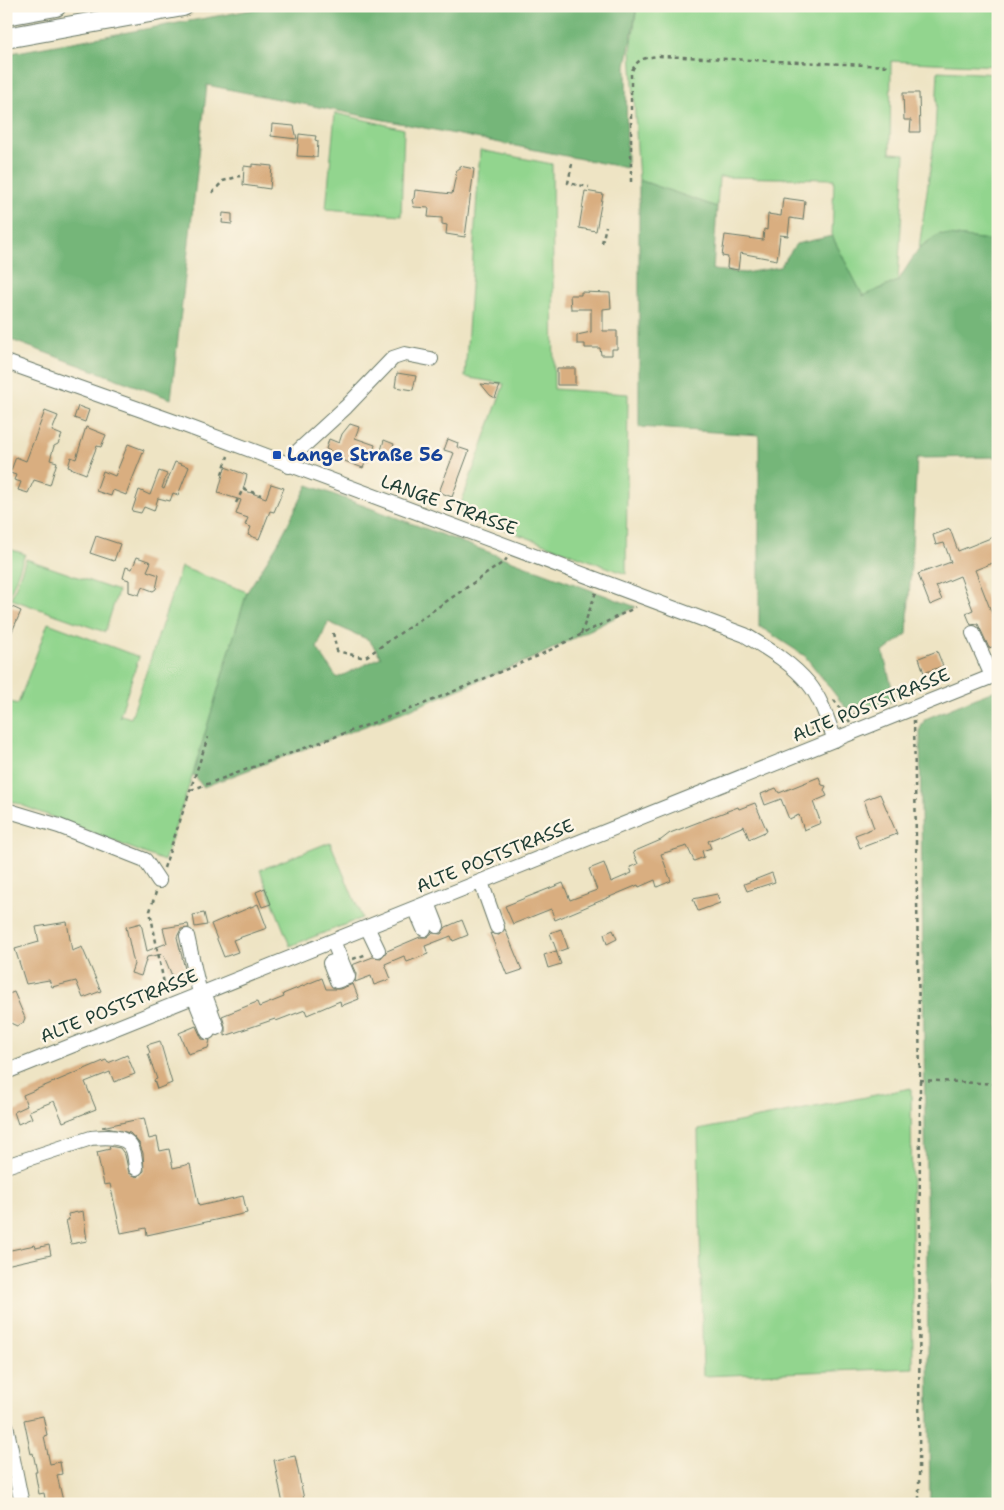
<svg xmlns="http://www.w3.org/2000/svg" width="1004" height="1510" font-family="'Shantell Sans',sans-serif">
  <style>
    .green { fill: #92d58e; stroke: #588961 }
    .forest { fill: #75b679; stroke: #4a7a56; fill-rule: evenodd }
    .building { fill: #d9ae80 }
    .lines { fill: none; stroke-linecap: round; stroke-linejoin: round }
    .minor-casing { stroke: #677766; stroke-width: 16 }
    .highway-casing { stroke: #677766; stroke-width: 22 }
    .path { stroke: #677766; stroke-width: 2.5; stroke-dasharray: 4 4; stroke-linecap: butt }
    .minor { stroke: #fff; stroke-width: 14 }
    .highway { stroke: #fff; stroke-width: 20 }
    .transit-dot { fill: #1a4fb4; stroke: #fcf5e5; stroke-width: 2 }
    .labels { text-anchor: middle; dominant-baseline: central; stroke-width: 5; stroke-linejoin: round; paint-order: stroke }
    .transit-label { font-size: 18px; font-weight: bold; fill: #164399; stroke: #fcf5e5; text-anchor: start }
    .street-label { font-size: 18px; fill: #1f3d34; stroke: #fcf5e5 }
  </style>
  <rect width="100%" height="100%" fill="#fcf5e5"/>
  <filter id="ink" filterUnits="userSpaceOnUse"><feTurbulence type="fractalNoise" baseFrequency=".02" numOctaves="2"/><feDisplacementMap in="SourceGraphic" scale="10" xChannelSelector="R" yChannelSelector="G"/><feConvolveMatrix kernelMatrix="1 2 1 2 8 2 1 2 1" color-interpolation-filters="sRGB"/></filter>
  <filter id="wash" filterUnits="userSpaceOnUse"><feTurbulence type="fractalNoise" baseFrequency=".0096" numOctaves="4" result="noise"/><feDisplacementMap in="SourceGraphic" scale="20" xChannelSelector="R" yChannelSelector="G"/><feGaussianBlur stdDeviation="1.12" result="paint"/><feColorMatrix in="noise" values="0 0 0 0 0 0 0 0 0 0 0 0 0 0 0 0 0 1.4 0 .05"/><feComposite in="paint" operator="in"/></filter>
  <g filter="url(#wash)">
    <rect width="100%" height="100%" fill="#eee4c4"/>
    <path class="green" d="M637,6H998V66L891,61L890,153L905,154L898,281L863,296L832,236L834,179L719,177L717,207L639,180L631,50Z
      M938,71L998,74V241L939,234L919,248L935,134Z
      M335,113L404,129L401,215L326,209Z
      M480,150L552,164L554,389L628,394L626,574L458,512L504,384L465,377Z
      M6,548L25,554L6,605Z
      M26,559L118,591L105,632L11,599Z
      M181,567L247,592L193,774L164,861L6,799V701L18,704L48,623L139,657L119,718L121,715L131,718Z
      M330,842L362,918L290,946L260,870Z
      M911,1088L913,1368L703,1376L698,1130Z"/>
    <path class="forest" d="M273,6H637L626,66L627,168L207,85L171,399L6,338V54Z
      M639,180L717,207L713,270L745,273L780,267L796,244L832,236L863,296L898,281L919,248L939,234L998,241V457L917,458L907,634L883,652L895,700C879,706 861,716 845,707L805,656L759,626V435L639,427Z
      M308,485L596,592L636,607L538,656L421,705L203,787L193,774L247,592L277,545ZM328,622L369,640L381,657L337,678L317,648Z
      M998,689V1504H930L920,729L925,719Z"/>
    <g id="blocks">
      <path class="building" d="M903,93H919L920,132H910L911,120H904Z
        M272,124L294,126L297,139L271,136Z
        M299,134L316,136L315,140L318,141L317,157L297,156Z
        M252,164L272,166L270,189L243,185L244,166L252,167Z
        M460,166L474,169L465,237L446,234L447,225L442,224V218L428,217L429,208L414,207L412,200L414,198L415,190L452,194L457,169H460Z
        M585,191L603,194L596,231L579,228Z
        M783,198L805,201L803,220L790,218L788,236L780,235L777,260L740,253L738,270L727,268L728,257L722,256L725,235L763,240L764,229L767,230L768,214L781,216Z
        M223,213L232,214V224L222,223Z
        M581,292L610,293L611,308L603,309V331H617V349H612V355H601L600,348H585V344H577V335L591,332V309H571L570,295H581Z
        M557,368H575V385H557Z
        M397,373L416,376L413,390L395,387Z
        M481,384L500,386L495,398L490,395Z
        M78,406L89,410L85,422L74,418Z
        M45,411L58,416L52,431L62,435L58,444L54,446L50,460L57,462L50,485L34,480L28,493L18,490L21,482L14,480L16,475L10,473L16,457L26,461Z
        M350,424L359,427L355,438L375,445L369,462L366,461L363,468L342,460L343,457L326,449L329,439L339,443L342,434Z
        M86,427L106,435L101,447L97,446L86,474L68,467L71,457L76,459Z
        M448,439L458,443L457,447L469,451L452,497L439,492L454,453L444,450Z
        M384,440L394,444L389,457L380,454Z
        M128,444L144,450L126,495L113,490L111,496L96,491L103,471L115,476Z
        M175,462L189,467L178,495L173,493L170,501L158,498L154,511L144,507L141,513L132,511L139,490L150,495L159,471L167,474L162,488L164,489Z
        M225,467L247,475L243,490L266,498L271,484L284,488L274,512L270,511L259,539L248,535L251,527L245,525L248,518L236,514L241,500L218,493Z
        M950,529L958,551L998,535V561L975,570L998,629V645L989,648L978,624L971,625L966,613L973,610L960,576L936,586L942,600L930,605L918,574L951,562L944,543L936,545L933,535Z
        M96,536L120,544L114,561L90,553Z
        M137,557L151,562L147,571L159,575L156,589L153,591L142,587L139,595L129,592V580L123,578L126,567L132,569Z
        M10,606L21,611L7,643L6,615Z
        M937,651L943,666L924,673L919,658Z
        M819,777L822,785L826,786L824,790L827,796L813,802L821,823L804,830L799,815L789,819L781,799L765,805L761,794L776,788L779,793Z
        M880,794L897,834L860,848L855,835L874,828L864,800Z
        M755,803L767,831L749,839L744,826L708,841L711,848L702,851L704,857L694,861L687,846L661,854L671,881L657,887L655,880L639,887L638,885L555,920L551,909L513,924L505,906L563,883L570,900L597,890L589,869L604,863L611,882L632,873L630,867L638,864L633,852L661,840L670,833L738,807L739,809Z
        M772,873L775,882L747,891L744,884Z
        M265,888L271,904L262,907L256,892Z
        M717,894L720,903L698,911L693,899Z
        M258,904L267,928L233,940L238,952L224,957L211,924Z
        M204,913L207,925L195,927L193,915Z
        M462,920L468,935L453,941L451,936L425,946L428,954L407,962L404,956L385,964L391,979L374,985L371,976L355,982L356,974L352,965L373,957L381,958L387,951L420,937H427L432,933L441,934L446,927Z
        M67,922L72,951L82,947L101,991L83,998L76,981L52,987L49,980L26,984L15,949L39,942L36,927Z
        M141,923L147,951L167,943L163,928L188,924L189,928L181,929L177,937L186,973L173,978L163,954L147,957L141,976L131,973L134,964L126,927Z
        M505,929L522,970L507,975L490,933L499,935Z
        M561,929L568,948L557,952L550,933Z
        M613,930L617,939L607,944L604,934Z
        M556,951L561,964L548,968L544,955Z
        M322,978L326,989H340L353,984L359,999L341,1006L340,1001L307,1015L305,1010L276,1021L275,1019L225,1036V1026L222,1016L257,1002L259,1007L284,997L283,994Z
        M14,992L25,1018L23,1023L17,1026L6,1021V995Z
        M196,1026L202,1039L210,1040L208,1048L188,1054L179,1033Z
        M160,1041L172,1083L157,1089L154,1080L157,1079L148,1054L150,1053L147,1045Z
        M127,1055L135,1074L114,1082L110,1072L85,1082L96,1109L63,1122L54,1101L29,1111L32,1118L18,1124L14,1112L27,1106L23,1095L106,1060L108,1063Z
        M144,1118L149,1139L157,1137L160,1151L169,1149L173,1168L190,1164L199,1206L243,1196L247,1213L147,1235L146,1228L121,1233L110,1184L104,1185L97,1152L110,1149L109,1146L120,1148L125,1155L129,1173L137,1177L144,1171L143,1153L139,1143L130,1133L102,1127Z
        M83,1211L87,1241L71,1244L66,1220H69L68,1214Z
        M35,1245L36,1248L49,1245L51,1255L6,1265V1251Z
        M43,1416L47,1435L44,1436L50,1464L60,1462L62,1474L57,1475L63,1501L51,1504H46L44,1493L39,1494L35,1472H37L33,1453L31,1454L24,1420Z
        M295,1456L305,1504H283L274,1460Z"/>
    </g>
  </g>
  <g filter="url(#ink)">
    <use href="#blocks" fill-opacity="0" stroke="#677766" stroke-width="1"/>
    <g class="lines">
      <g class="minor-casing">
        <path id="minor" d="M6,362L181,424L745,635C768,649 792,663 809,684C822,700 828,722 835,740
          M289,466L297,452L346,407L393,358L405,354L431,359
          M973,633L992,676
          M6,810L59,826L145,860L159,881
          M481,882L497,927
          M428,903L437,926
          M415,908L424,929
          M367,927L378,950
          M187,936L200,994
          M333,941L348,977L337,981L330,963L341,959
          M204,992L217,1028
          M194,997L208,1032
          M6,1072L998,674
          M6,1166L91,1138C102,1137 126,1134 132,1148C135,1153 135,1161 136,1168
          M6,1425L22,1504"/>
      </g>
      <g class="highway-casing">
        <path id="highway" d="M6,15L56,6
          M6,38L183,6"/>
      </g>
      <path class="path" d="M572,164L568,183L589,187
        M631,182V73C637,58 644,58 659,56L890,66
        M212,193L223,181L240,176
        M602,243L606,226
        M222,474L228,456
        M236,503L243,489L261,495
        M333,633L337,651L361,657L367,656L505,561L507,558
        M581,634L596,592
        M834,700L850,722
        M845,713L859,715
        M914,720L920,1080L919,1504
        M806,736L816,723
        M191,790L421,705L538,656L636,607
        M164,868L208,737
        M156,892L150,911L166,994
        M353,959L367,954
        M920,1080L998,1084"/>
      <use href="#minor" class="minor"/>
      <use href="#highway" class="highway"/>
    </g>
  </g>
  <rect class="transit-dot" x="272" y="450" width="10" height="10" rx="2.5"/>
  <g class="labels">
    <g class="transit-label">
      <text x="287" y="455">Lange Straße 56</text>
    </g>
    <g class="street-label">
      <text transform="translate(449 505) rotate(20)">LANGE STRASSE</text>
      <text transform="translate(871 705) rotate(-22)">ALTE POSTSTRASSE</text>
      <text transform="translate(495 856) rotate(-22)">ALTE POSTSTRASSE</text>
      <text transform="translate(119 1006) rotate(-22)">ALTE POSTSTRASSE</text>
    </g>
  </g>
  <rect width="1004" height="1510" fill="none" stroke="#fcf5e5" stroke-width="25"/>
</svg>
